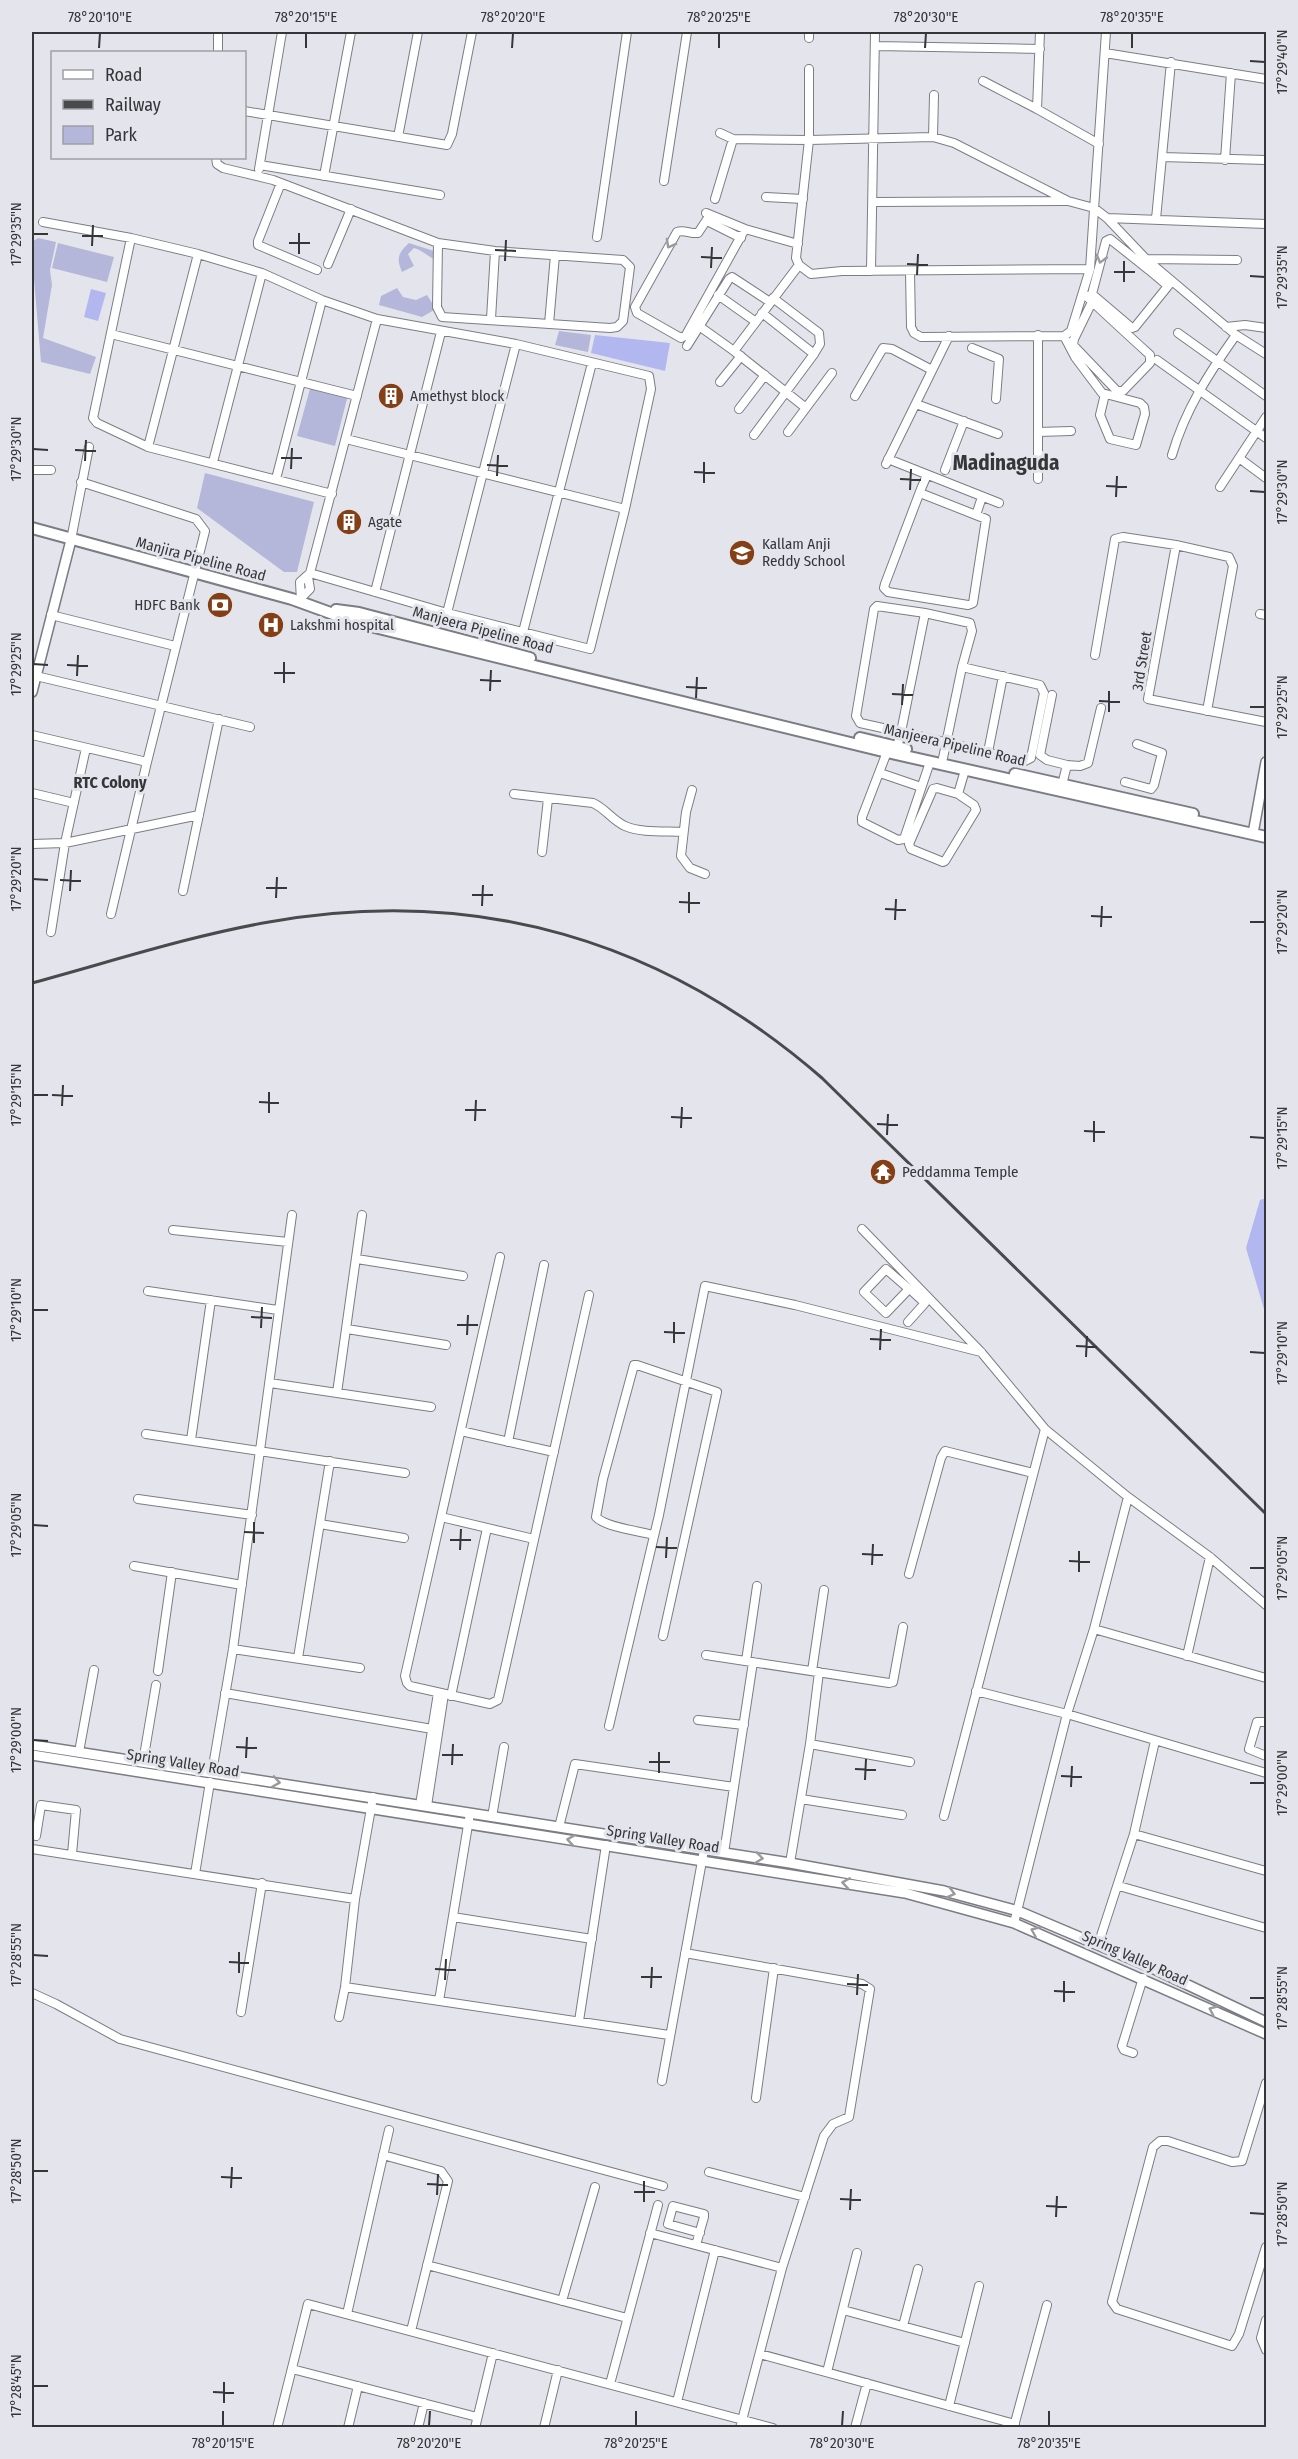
<svg xmlns="http://www.w3.org/2000/svg" width="1298" height="2459" font-family="'Fira Sans Condensed',sans-serif">
  <style>
    .green { fill: #b4b7d9 }
    .water { fill: #b3b7f0 }
    .lines { fill: none; stroke-linecap: round; stroke-linejoin: round }
    .minor-casing { stroke: #7c7d84; stroke-width: 10 }
    .tertiary-casing { stroke: #7c7d84; stroke-width: 12 }
    .secondary-casing { stroke: #7c7d84; stroke-width: 14 }
    .minor { stroke: #fff; stroke-width: 8 }
    .tertiary { stroke: #fff; stroke-width: 9 }
    .secondary { stroke: #fff; stroke-width: 10 }
    .rail { stroke: #494a4c; stroke-width: 3 }
    .oneway { stroke: #9a9a9c }
    .ticks { fill: none; stroke: #353638; stroke-width: 2 }
    .labels { text-anchor: middle; dominant-baseline: central; stroke-width: 6; stroke-linejoin: round; paint-order: stroke }
    .poi-label { font-size: 15px; fill: #353638; stroke: #e4e5ec; text-anchor: start }
    .street-label { font-size: 15px; fill: #353638; stroke: #e4e5ec }
    .neighbourhood-label { font-size: 16px; font-weight: bold; fill: #353638; stroke: #e4e5ec }
    .district-label { font-size: 21px; font-weight: bold; fill: #353638; stroke: #e4e5ec }
    .neatline { fill: none; stroke: #353638; stroke-width: 2 }
    .ticks-label { font-size: 15px; text-anchor: middle; fill: #353638 }
  </style>
  <rect width="100%" height="100%" fill="#e4e5ec"/>
  <path class="green" d="M38,238L56,242L50,270L52,285L43,338L96,357L90,374L41,362L32,255V242Z
    M58,243L114,257L107,282L52,268Z
    M409,243L440,253L439,261C429,258 424,251 414,248L408,254L414,266L402,272C396,258 398,253 409,243Z
    M397,288L403,297L416,300L427,295L436,309L422,317L379,305L381,296Z
    M559,331L591,335L588,352L555,345Z
    M311,385L348,395L335,446L297,436Z
    M205,473L314,502L297,572H284L197,508Z"/>
  <path class="water" d="M91,289L106,293L98,321L84,317Z
    M595,335L670,343L665,371L591,353Z
    M1266,1198V1316L1246,1248L1260,1200Z"/>
  <g class="lines">
    <g class="minor-casing">
      <path id="minor" d="M809,32V38
        M875,46L1040,49
        M218,52V32
        M1105,53L1266,79
        M809,69V140L796,258L799,265L811,274L842,271L1090,269
        M983,81L1037,109L1099,144
        M1037,109L1040,32
        M244,111L447,145L452,134L472,32
        M720,133L733,139L809,140L933,137L954,143L1068,201L1094,208L1107,218L1146,259L1236,335L1266,354
        M398,137L418,32
        M933,137L934,95
        M1162,157L1266,160
        M216,158L217,164L223,168L273,180L438,243L495,251L623,260L630,267L623,321L617,327L610,328L442,317L437,307L438,243
        M1225,160L1231,73
        M260,165L440,195
        M259,169L282,32
        M324,176L351,32
        M664,181L687,32
        M281,183L258,241V245L317,270
        M766,197L803,199
        M715,199L733,139
        M873,202L1066,201
        M706,213L745,229L798,244
        M710,215L698,233C690,234 684,229 677,232L635,307L637,313L681,338L686,335L745,229
        M1107,218L1266,224
        M1156,219L1171,62
        M707,221L741,238
        M43,222L131,238L198,254L262,273L322,300L377,319L516,344L649,376L651,389L625,509L590,649L447,613L310,573
        M597,237L627,32
        M131,238L93,418L97,423L148,447L332,494
        M1146,259L1237,260
        M328,264L351,209
        M799,265L734,351L806,408
        M1153,265L1149,270L1110,239L1106,241L1092,294L1132,328L1135,327L1172,281
        M1149,270L1168,286
        M871,271L875,32
        M910,271L911,327L914,333L921,337L1064,336L1071,331L1090,269L1106,32
        M1083,293C1105,314 1128,335 1150,355V363L1123,391H1117L1073,345L1074,339L1092,302
        M718,295L756,322
        M773,298L819,333L820,344L814,354
        M491,319L495,251
        M549,324L555,255
        M699,326L734,351
        M1226,327L1245,325L1266,328
        M1178,333L1266,396
        M111,334L357,396
        M1064,336L1075,357L1102,393L1140,403L1144,407L1145,414L1136,445L1110,439L1100,415L1105,394
        M687,346L729,279L732,277L770,302
        M972,348L999,359L996,399
        M1157,360L1266,438
        M720,382L741,356
        M855,396L883,348L892,349L932,370
        M916,404L998,434
        M739,409L765,375
        M788,432L832,373
        M1038,432L1071,431
        M754,435L814,354L762,313
        M346,439L625,509
        M148,447L198,254
        M1172,455C1185,410 1209,373 1236,335
        M1239,458L1266,478
        M888,459L999,503
        M213,462L262,273
        M886,464L949,336
        M32,470H51
        M945,470L964,421
        M276,479L322,300
        M1038,479V335
        M81,482L196,519L205,531L147,762L111,914
        M1220,487L1266,417
        M920,493L986,519L973,603L968,605L888,592L884,588L885,584L921,489L927,475
        M976,515L982,497
        M71,540L89,447
        M1176,545L1148,699L1266,722
        M375,592L441,332
        M302,597L310,589L308,577
        M301,601L300,582L310,573L377,319
        M447,613L516,344
        M1260,614L1266,615
        M51,615L175,646
        M523,632L592,363
        M1095,655L1115,539L1123,537L1176,545L1229,557L1233,566L1207,711
        M36,676L250,727
        M1052,695L1040,755L1047,760L1067,765
        M32,735L147,762
        M897,747L901,732L925,613L877,606L874,609L856,716L860,723C915,735 969,747 1023,762L1031,758L1044,693L1040,685L962,667L972,631L970,623L925,613
        M887,752L862,817V822L898,840L904,839L930,762
        M988,752L1003,676
        M943,758L962,667
        M880,773L921,787
        M1125,782L1151,789L1154,785L1162,753L1137,744
        M1062,785L1067,765L1080,766L1088,763L1101,708
        M692,790L686,812L681,856L690,868L705,874
        M32,793L74,803
        M514,794L593,803C606,809 612,820 625,826C641,833 665,831 683,832
        M958,794L974,805L976,810L945,861L943,862L911,849L909,844L933,789L937,788L958,794L965,770
        M32,844L65,843L199,815
        M542,852L548,799
        M183,891L219,719
        M51,932L65,843L86,748
        M862,1229L981,1352L1045,1429L1128,1497L1210,1557L1266,1605
        M173,1230L288,1242
        M500,1257L405,1676L407,1683L410,1686L490,1704L498,1700L589,1295
        M357,1259L463,1276
        M886,1269L909,1289L886,1313L864,1292Z
        M148,1291L278,1310
        M908,1322L925,1303L913,1292
        M347,1329L446,1345
        M270,1383L431,1407
        M337,1393L362,1215
        M461,1431L554,1452
        M146,1434L405,1473
        M191,1440L211,1300
        M508,1442L544,1265
        M138,1499L252,1515
        M441,1517L534,1539
        M320,1524L404,1538
        M654,1535C639,1531 605,1527 596,1517L603,1479L634,1365H637L717,1392L663,1636
        M134,1566L242,1585
        M909,1574L941,1458L945,1451L1033,1473
        M1094,1629L1266,1678
        M233,1649L360,1668
        M706,1655L889,1683L893,1682L903,1627
        M1187,1656L1210,1557
        M298,1658L330,1461
        M746,1661L757,1586
        M158,1671L172,1572
        M812,1671L824,1590
        M976,1691L1067,1714L1266,1773
        M225,1693L432,1729
        M451,1696L487,1528
        M698,1720L744,1725
        M1266,1722H1257L1249,1749L1266,1756
        M609,1726L659,1515L705,1286L795,1305L981,1352
        M810,1744L910,1762
        M79,1752L94,1670
        M143,1762L156,1685
        M212,1772L233,1649L292,1215
        M801,1799L902,1815
        M420,1805L438,1693
        M427,1806L444,1694
        M944,1816L1045,1429
        M492,1817L504,1747
        M559,1827L575,1764L734,1787
        M1134,1834L1266,1871
        M36,1836L41,1805L76,1810L72,1854
        M32,1849L355,1899
        M724,1853L753,1662
        M790,1863L810,1744L819,1672
        M195,1874L210,1782
        M1119,1886L1266,1928
        M453,1917L592,1939
        M1014,1923L1067,1714L1094,1629L1128,1497
        M1098,1945L1134,1834L1155,1741
        M685,1953L862,1984L870,1989L849,2117L833,2124L824,2136L782,2268L740,2428
        M345,1987L669,2035
        M32,1993L56,2004L120,2039L663,2186
        M439,2001L469,1819
        M241,2012L262,1883
        M339,2017L345,1987L355,1899L373,1797
        M579,2021L606,1845
        M1133,2053L1124,2050L1122,2046L1143,1978
        M662,2081L704,1850
        M1266,2083L1242,2161L1232,2162L1168,2141H1160L1153,2147L1112,2302L1117,2309L1232,2346L1239,2334L1266,2247
        M756,2098L774,1968
        M383,2155L441,2171L448,2181L411,2331
        M709,2172L805,2197
        M650,2233L782,2268
        M696,2245L704,2217V2214L673,2206L668,2224L700,2233
        M427,2265L627,2318
        M562,2301L595,2187
        M843,2310L965,2343
        M347,2314L389,2130
        M1266,2320L1261,2338L1266,2350
        M903,2326L918,2269
        M760,2354L1015,2424
        M292,2369L477,2417
        M827,2372L857,2253
        M610,2384L658,2205
        M677,2402L715,2250
        M949,2406L979,2286
        M1014,2426L1047,2305
        M277,2428L308,2304L773,2428
        M348,2428L358,2386
        M418,2428L424,2403
        M475,2428L493,2353
        M544,2428L558,2370
        M855,2428L867,2383"/>
    </g>
    <g class="tertiary-casing">
      <path id="tertiary" d="M32,692L71,540
        M1254,828L1266,762
        M32,1745L790,1863L944,1891L1018,1911L1150,1967L1266,2022
        M32,1755L905,1893L1014,1923L1266,2034"/>
    </g>
    <g class="secondary-casing">
      <path id="secondary" d="M32,528L292,599L358,623L887,752L1266,837
        M336,610L359,613L530,658
        M860,738L906,749
        M1015,774L1193,814"/>
    </g>
    <use href="#minor" class="minor"/>
    <use href="#tertiary" class="tertiary"/>
    <use href="#secondary" class="secondary"/>
    <path class="rail" d="M32,983C110,962 189,936 269,922C477,885 663,940 822,1078L1266,1514"/>
  </g>
  <defs><path id="oneway-chevron" d="M-2-3.5L2.5 0L-2 3.5" fill="none" stroke-width="1.6" stroke-linecap="round" stroke-linejoin="round" transform="scale(1.5)"/></defs>
  <g class="oneway">
    <use href="#oneway-chevron" transform="translate(670 244) rotate(119)"/>
    <use href="#oneway-chevron" transform="translate(1101 259) rotate(106)"/>
    <use href="#oneway-chevron" transform="translate(276 1782) rotate(9)"/>
    <use href="#oneway-chevron" transform="translate(571 1840) rotate(-171)"/>
    <use href="#oneway-chevron" transform="translate(759 1858) rotate(8)"/>
    <use href="#oneway-chevron" transform="translate(846 1883) rotate(-171)"/>
    <use href="#oneway-chevron" transform="translate(951 1893) rotate(15)"/>
    <use href="#oneway-chevron" transform="translate(1035 1931) rotate(-157)"/>
    <use href="#oneway-chevron" transform="translate(1213 2010) rotate(-156)"/>
  </g>
  <path class="ticks" d="M99,48L100,33M306,48V33M512,48L513,33M719,48V33M925,48L926,33M1132,48V33M1250,61L1265,62M33,234H48M82,236H103M289,243H310M92,246L93,225M495,250L516,251M299,254V233M701,257L722,258M505,261L506,240M907,264L928,265M711,268L712,247M1114,272H1135M917,275L918,254M1250,276L1265,277M1124,282V261M33,449L48,450M75,450L96,451M281,458H302M85,461L86,440M487,465L508,466M291,469L292,448M694,472L715,473M497,476L498,455M900,479L921,480M704,483V462M1106,486L1127,487M910,490L911,469M1250,491L1265,492M1116,497L1117,476M33,664L48,665M67,665L88,666M274,673H295M77,676L78,655M480,680L501,681M284,683V662M686,687L707,688M490,691L491,670M892,694L913,695M696,698L697,677M1099,701L1120,702M902,705L903,684M1250,707H1265M1109,712V691M33,879L48,880M60,880L81,881M266,888H287M70,891L71,870M472,895H493M276,898L277,877M679,902L700,903M482,906L483,885M885,909L906,910M689,913V892M1091,916L1112,917M895,920L896,899M1250,922H1265M1101,927L1102,906M33,1095H48M52,1095L73,1096M259,1102L279,1103M62,1106L63,1085M465,1110H486M269,1113V1092M671,1117L692,1118M475,1121L476,1100M877,1124L898,1125M681,1128L682,1107M1084,1131L1105,1132M887,1135L888,1114M1250,1137L1265,1138M1094,1142V1121M33,1310H48M251,1317L272,1318M457,1325H478M261,1328L262,1307M664,1332L685,1333M467,1335L468,1315M870,1339L891,1340M674,1343V1322M1076,1346L1097,1347M880,1350L881,1329M1250,1352L1265,1353M1086,1357L1087,1336M33,1525L48,1526M244,1532L264,1533M450,1540H471M254,1543V1522M656,1547L677,1548M460,1550L461,1529M862,1554L883,1555M666,1558L667,1537M1069,1561L1090,1562M872,1565L873,1544M1250,1568H1265M1079,1572V1551M33,1740L48,1741M236,1747L257,1748M442,1755H463M246,1758L247,1737M649,1762H670M452,1765L453,1744M855,1769L876,1770M659,1773V1752M1061,1776L1082,1777M865,1780L866,1759M1250,1783H1265M1071,1787L1072,1766M33,1955L48,1956M229,1962L249,1963M435,1969L456,1970M239,1973V1952M641,1977H662M445,1980L446,1959M847,1984L868,1985M651,1988L652,1967M1054,1991L1075,1992M857,1995L858,1974M1250,1998H1265M1064,2002V1981M33,2171H48M221,2177L242,2178M427,2184L448,2185M231,2188L232,2167M634,2192H655M437,2195L438,2174M840,2199L861,2200M644,2202V2181M1046,2206L1067,2207M850,2210L851,2189M1250,2213L1265,2214M1056,2217L1057,2196M33,2386H48M213,2392L234,2393M224,2403V2382M223,2426V2411M429,2426L430,2411M636,2426V2411M842,2426L843,2411M1049,2426V2411"/>
  <defs>
    <g id="building-disc" transform="scale(1.35)"><circle r="9.5" fill="#843f17" stroke="#e4e5ec"/><path d="M-4-6H4V6H1V3H-1V6H-4ZM-2.5-4.3h1.7v1.8h-1.7ZM.8-4.3h1.7v1.8H.8ZM-2.5-1h1.7V.8h-1.7ZM.8-1h1.7V.8H.8Z" fill="#fff"/></g>
    <g id="school-disc" transform="scale(1.35)"><circle r="9.5" fill="#843f17" stroke="#e4e5ec"/><path d="M0-5L7-2L0 1L-7-2ZM-4 1L0 2.5L4 1V4Q0 6-4 4Z" fill="#fff"/></g>
    <g id="bank-disc" transform="scale(1.35)"><circle r="9.5" fill="#843f17" stroke="#e4e5ec"/><path d="M-6-4H6V4H-6ZM0-2.3a2.3 2.3 0 1 0 0 4.6a2.3 2.3 0 1 0 0-4.6Z" fill="#fff"/></g>
    <g id="hospital-disc" transform="scale(1.35)"><circle r="9.5" fill="#843f17" stroke="#e4e5ec"/><path d="M-5-5h3v3.5h4V-5h3V5h-3V1.5h-4V5h-3Z" fill="#fff"/></g>
    <g id="temple-disc" transform="scale(1.35)"><circle r="9.5" fill="#843f17" stroke="#e4e5ec"/><path d="M0-6L5-2H3V0L6.5 2.5H4V6H1.5V3h-3V6H-4V2.5H-6.5L-3 0V-2H-5Z" fill="#fff"/></g>
  </defs>
  <g fill-rule="evenodd">
    <use href="#building-disc" x="391" y="396"/>
    <use href="#building-disc" x="349" y="522"/>
    <use href="#school-disc" x="742" y="553"/>
    <use href="#bank-disc" x="220" y="605"/>
    <use href="#hospital-disc" x="271" y="625"/>
    <use href="#temple-disc" x="883" y="1172"/>
  </g>
  <g class="labels">
    <g class="poi-label">
      <text x="410" y="396">Amethyst block</text>
      <text x="368" y="522">Agate</text>
      <text x="762" y="544">Kallam Anji<tspan x="762" dy="17">Reddy School</tspan></text>
      <text x="200" y="605" text-anchor="end">HDFC Bank</text>
      <text x="290" y="625">Lakshmi hospital</text>
      <text x="902" y="1172">Peddamma Temple</text>
    </g>
    <g class="street-label">
      <text transform="translate(201 559) rotate(15)">Manjira Pipeline Road</text>
      <text transform="translate(483 630) rotate(15)">Manjeera Pipeline Road</text>
      <text transform="translate(1142 661) rotate(-81)">3rd Street</text>
      <text transform="translate(955 745) rotate(13)">Manjeera Pipeline Road</text>
      <text transform="translate(183 1763) rotate(9)">Spring Valley Road</text>
      <text transform="translate(663 1839) rotate(9)">Spring Valley Road</text>
      <text transform="translate(1135 1958) rotate(24)">Spring Valley Road</text>
    </g>
    <g class="neighbourhood-label">
      <text x="110" y="782">RTC Colony</text>
    </g>
    <g class="district-label">
      <text x="1006" y="463">Madinaguda</text>
    </g>
  </g>
  <rect width="1298" height="2459" fill="none" stroke="#e4e5ec" stroke-width="66"/>
  <rect x="51" y="51" width="195" height="108" fill="#e4e5ec" stroke="#9e9fa4" stroke-width="1.5"/>
  <rect x="63" y="70" width="30" height="9" fill="#ffffff" stroke="#9e9fa4" stroke-width="1.5"/>
  <text x="105" y="81" font-size="18" fill="#353638">Road</text>
  <rect x="63" y="100" width="30" height="9" fill="#494a4c" stroke="#9e9fa4" stroke-width="1.5"/>
  <text x="105" y="111" font-size="18" fill="#353638">Railway</text>
  <rect x="63" y="126" width="30" height="18" fill="#b4b7d9" stroke="#9e9fa4" stroke-width="1.5"/>
  <text x="105" y="141" font-size="18" fill="#353638">Park</text>
  <rect x="33" y="33" width="1232" height="2393" class="neatline"/>
  <g class="ticks-label">
    <text x="100" y="22">78°20'10"E</text>
    <text x="306" y="22">78°20'15"E</text>
    <text x="513" y="22">78°20'20"E</text>
    <text x="719" y="22">78°20'25"E</text>
    <text x="926" y="22">78°20'30"E</text>
    <text x="1132" y="22">78°20'35"E</text>
    <text transform="translate(1282 62) rotate(-90)" y="5">17°29'40"N</text>
    <text transform="translate(16 234) rotate(-90)" y="5">17°29'35"N</text>
    <text transform="translate(1282 277) rotate(-90)" y="5">17°29'35"N</text>
    <text transform="translate(16 449) rotate(-90)" y="5">17°29'30"N</text>
    <text transform="translate(1282 492) rotate(-90)" y="5">17°29'30"N</text>
    <text transform="translate(16 664) rotate(-90)" y="5">17°29'25"N</text>
    <text transform="translate(1282 707) rotate(-90)" y="5">17°29'25"N</text>
    <text transform="translate(16 879) rotate(-90)" y="5">17°29'20"N</text>
    <text transform="translate(1282 922) rotate(-90)" y="5">17°29'20"N</text>
    <text transform="translate(16 1095) rotate(-90)" y="5">17°29'15"N</text>
    <text transform="translate(1282 1138) rotate(-90)" y="5">17°29'15"N</text>
    <text transform="translate(16 1310) rotate(-90)" y="5">17°29'10"N</text>
    <text transform="translate(1282 1353) rotate(-90)" y="5">17°29'10"N</text>
    <text transform="translate(16 1525) rotate(-90)" y="5">17°29'05"N</text>
    <text transform="translate(1282 1568) rotate(-90)" y="5">17°29'05"N</text>
    <text transform="translate(16 1740) rotate(-90)" y="5">17°29'00"N</text>
    <text transform="translate(1282 1783) rotate(-90)" y="5">17°29'00"N</text>
    <text transform="translate(16 1955) rotate(-90)" y="5">17°28'55"N</text>
    <text transform="translate(1282 1998) rotate(-90)" y="5">17°28'55"N</text>
    <text transform="translate(16 2171) rotate(-90)" y="5">17°28'50"N</text>
    <text transform="translate(1282 2214) rotate(-90)" y="5">17°28'50"N</text>
    <text transform="translate(16 2386) rotate(-90)" y="5">17°28'45"N</text>
    <text x="223" y="2448">78°20'15"E</text>
    <text x="429" y="2448">78°20'20"E</text>
    <text x="636" y="2448">78°20'25"E</text>
    <text x="842" y="2448">78°20'30"E</text>
    <text x="1049" y="2448">78°20'35"E</text>
  </g>
</svg>
